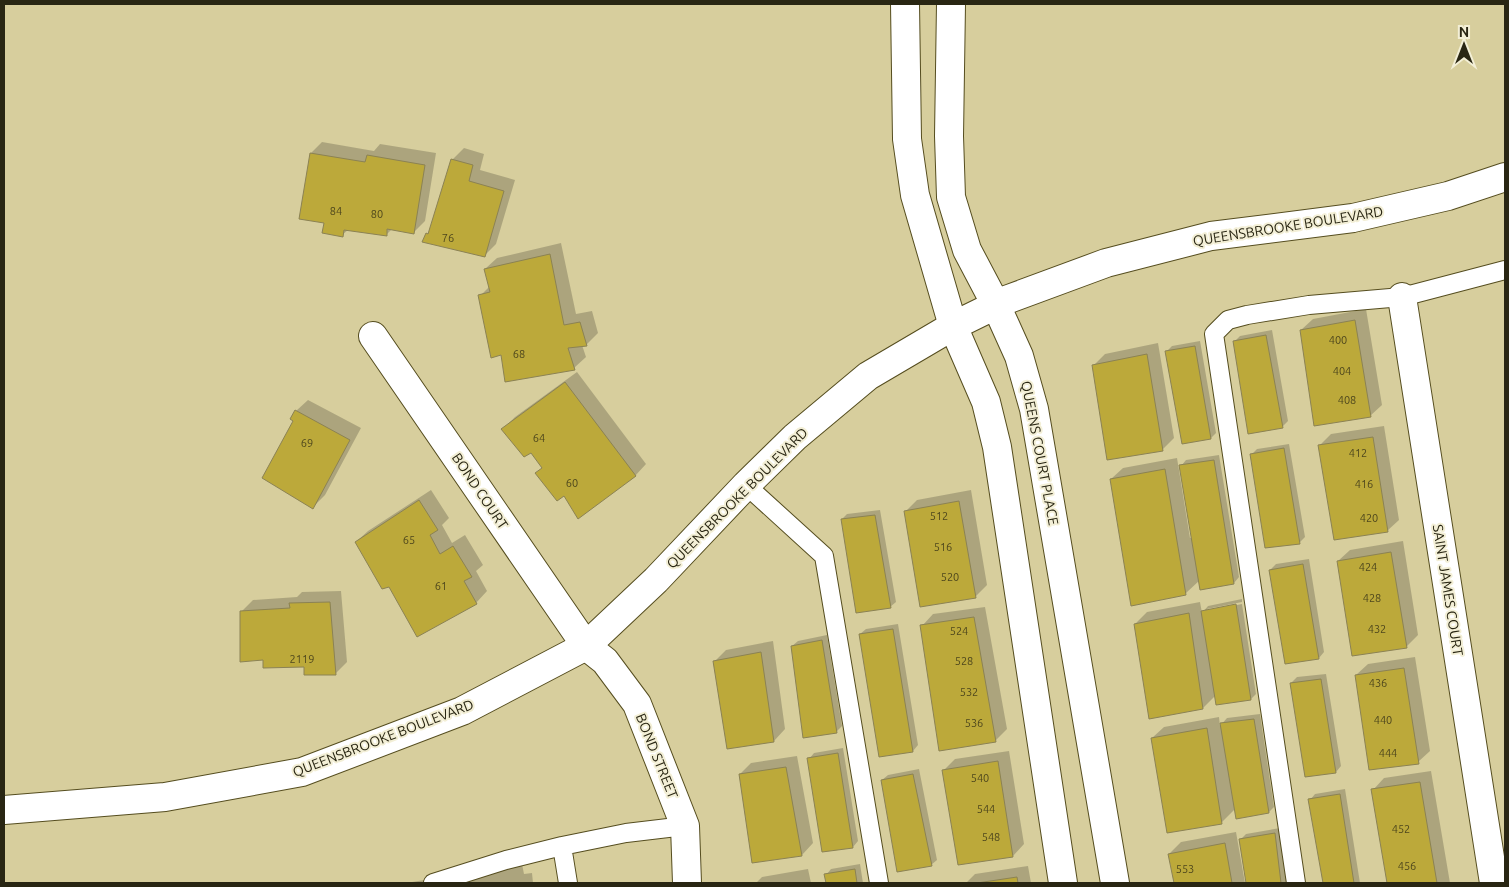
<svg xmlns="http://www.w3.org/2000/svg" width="1509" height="887" font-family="Ubuntu,sans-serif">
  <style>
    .shadow { fill: #0003 }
    .building { fill: #bca93a; stroke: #8b8254 }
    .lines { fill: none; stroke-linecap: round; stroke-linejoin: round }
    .service-casing { stroke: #554d1f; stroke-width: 20 }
    .minor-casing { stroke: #554d1f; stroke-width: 30 }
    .tertiary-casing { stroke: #554d1f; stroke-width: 30 }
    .service { stroke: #fff; stroke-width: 18 }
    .minor { stroke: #fff; stroke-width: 28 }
    .tertiary { stroke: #fff; stroke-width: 28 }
    .labels { text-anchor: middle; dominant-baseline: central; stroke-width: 4; stroke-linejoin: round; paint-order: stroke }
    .number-label { font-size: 11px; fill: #4e471d }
    .street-label { font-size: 14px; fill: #292613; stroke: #f3efd6 }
  </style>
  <rect width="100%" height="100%" fill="#d7ce9d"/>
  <path class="shadow" d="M322,142L374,151L380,144L436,153L425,221L414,232L393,228L386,235L348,230L342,235L326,222L311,153Z
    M464,148L484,154L480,170L515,180L496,244L484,256L427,234L431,230L452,160Z
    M561,243L576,314L592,311L598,333L586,345H582L586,357L574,368L502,354L480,296L490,286L485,269L497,258Z
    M1366,309L1382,405L1370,416L1301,330L1313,319Z
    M1272,330L1288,421L1282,427L1234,342L1240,336Z
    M1200,341L1216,433L1211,438L1167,351L1172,346Z
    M1158,343L1174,438L1162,450L1094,365L1105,354Z
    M577,372L646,464L635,476L565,495L537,473L543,467L531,451L503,429L515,417Z
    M308,400L361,428L325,495L313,507L295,420L296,411Z
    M1384,426L1399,520L1387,531L1319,446L1331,434Z
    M1289,444L1305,537L1300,542L1266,547L1251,455L1257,449Z
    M1219,455L1239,577L1234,583L1200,580L1186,593L1132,604L1111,479L1123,468L1177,458L1190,538L1193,537L1181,466L1186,460Z
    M431,490L449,518L442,525L452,543L465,535L483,565L476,571L487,591L476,603L389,585L356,542L368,531Z
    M971,490L987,585L976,596L921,605L905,512L917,500Z
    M880,510L896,602L890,607L842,519L847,514Z
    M1403,541L1418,635L1406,647L1338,561L1350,550Z
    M1309,559L1324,652L1319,658L1270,570L1276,564Z
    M341,591L347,662L335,674L305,666L264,659L242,611L253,600L297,597L302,592Z
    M1242,599V602L1207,609V611L1242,604L1256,694L1251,699L1216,695L1203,708L1135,624L1147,612L1200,602L1202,613L1208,606Z
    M985,607L1007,729L995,741L922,626L933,614Z
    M898,624L918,745L913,751L880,756L860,634L866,629Z
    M827,635L842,726L836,732L792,646L798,641Z
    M773,641L785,729L774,741L715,661L726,650Z
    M1415,657L1430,751L1418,762L1356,675L1368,664Z
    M1326,674L1341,766L1336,772L1291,683L1297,677Z
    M1260,714L1274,807L1269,812L1235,809L1222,822L1152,738L1164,727L1219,717L1220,726L1227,718Z
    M843,748L858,841L853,847L809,759L814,753Z
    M1009,751L1024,844L1013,856L943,771L955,759Z
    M797,756L813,843L802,855L740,774L751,763Z
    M919,769L937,860L931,865L882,780L888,775Z
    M1431,771L1450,883H1389L1373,790L1384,778Z
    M1345,789L1360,883H1324L1310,800L1315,794Z
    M1280,828L1287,883H1247L1241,839L1246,834Z
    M1236,832L1245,883H1175L1169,854L1181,842Z
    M522,864L524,874L532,873L533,883H406Z
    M860,864L863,883H827L826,875L831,869Z
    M1028,866L1031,883H966L975,874Z
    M808,869L811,883H756L762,877Z"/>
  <path class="building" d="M310,153L365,162L367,155L425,165L414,234L387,229V236L344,230L343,237L322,233L324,223L299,219Z
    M451,159L473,165L469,181L504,191L485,257L422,242L426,233L428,234Z
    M550,254L564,325L580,322L587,346L568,348L575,370L505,382L501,355L491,358L478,295L490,292L484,269Z
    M1355,320L1371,417L1314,426L1300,330Z
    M1266,335L1283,428L1248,434L1233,341Z
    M1195,346L1211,439L1182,444L1165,351Z
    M1147,354L1163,451L1107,460L1092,365Z
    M565,382L636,476L578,519L564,496L557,501L535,473L542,468L531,453L524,457L501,429Z
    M295,410L350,440L313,509L262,478L293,421L290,419Z
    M1373,437L1388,532L1334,540L1318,445Z
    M1284,448L1300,544L1265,548L1250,454Z
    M1214,460L1234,584L1200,590L1179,465Z
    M1165,469L1186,595L1131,606L1110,479Z
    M419,500L438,530L430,535L440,554L453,546L472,577L464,581L477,604L417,637L389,587L382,589L355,542Z
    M959,501L976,598L920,607L904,511Z
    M875,515L891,608L856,613L841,519Z
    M1391,552L1407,648L1352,656L1337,561Z
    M1303,564L1319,659L1285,664L1269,570Z
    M330,602L336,675H304V667L263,668V660L240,662V611L290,608L289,603Z
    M1236,604L1251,700L1216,705L1201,611Z
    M1189,613L1203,709L1149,719L1134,624Z
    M974,617L996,742L939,751L920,625Z
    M893,629L913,752L879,757L859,634Z
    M822,640L837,733L803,738L791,646Z
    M761,652L774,742L727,749L713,661Z
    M1404,668L1419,764L1369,770L1355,675Z
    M1321,679L1336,773L1305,777L1290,683Z
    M1254,719L1269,813L1236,819L1220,723Z
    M1207,728L1222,824L1167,833L1151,738Z
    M838,753L853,848L822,852L807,758Z
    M998,761L1013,857L958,865L942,770Z
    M786,767L802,856L752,863L739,774Z
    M913,774L932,866L897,872L881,780Z
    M1420,782L1437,883H1387L1371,789Z
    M1340,794L1354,883H1323L1308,799Z
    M1275,833L1281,883H1246L1239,839Z
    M1225,843L1232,883H1174L1168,854Z
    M855,869L857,883H826L824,874Z
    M1017,877L1018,883H977Z"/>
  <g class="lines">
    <g class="service-casing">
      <path id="service" d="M746,485L824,556L879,883
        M433,883L506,860L562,846
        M568,883L562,846L626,833L685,826
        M1296,883L1214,334L1228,320L1247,315L1309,305L1402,297L1505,270"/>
    </g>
    <g class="minor-casing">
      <path id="minor" d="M905,4L907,139L915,195L953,326L986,402L997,447L1063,883
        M951,4L949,136L951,197L967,250L996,305L1019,356L1034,409L1115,883
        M1402,297L1494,883
        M373,336L586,646L605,661L637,704L685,826L687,883"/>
    </g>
    <g class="tertiary-casing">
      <path id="tertiary" d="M4,810L165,797L302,772L462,711L586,646L656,580L746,485L795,437L868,376L953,326L1006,300L1106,263L1211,236L1353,218L1448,196L1505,177"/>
    </g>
    <use href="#service" class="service"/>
    <use href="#minor" class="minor"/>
    <use href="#tertiary" class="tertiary"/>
  </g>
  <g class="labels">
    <g class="number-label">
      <text x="336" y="211">84</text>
      <text x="377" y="214">80</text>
      <text x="448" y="238">76</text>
      <text x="1338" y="340">400</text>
      <text x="519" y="354">68</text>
      <text x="1342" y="371">404</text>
      <text x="1347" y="400">408</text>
      <text x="539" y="438">64</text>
      <text x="307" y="443">69</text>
      <text x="1358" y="453">412</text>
      <text x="572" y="483">60</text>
      <text x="1364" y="484">416</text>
      <text x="939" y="516">512</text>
      <text x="1369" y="518">420</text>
      <text x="409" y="540">65</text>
      <text x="943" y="547">516</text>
      <text x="1368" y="567">424</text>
      <text x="950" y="577">520</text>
      <text x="441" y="586">61</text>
      <text x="1372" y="598">428</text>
      <text x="1377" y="629">432</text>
      <text x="959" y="631">524</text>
      <text x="302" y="659">2119</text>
      <text x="964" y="661">528</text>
      <text x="1378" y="683">436</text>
      <text x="969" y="692">532</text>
      <text x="1383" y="720">440</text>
      <text x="974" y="723">536</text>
      <text x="1388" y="753">444</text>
      <text x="980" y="778">540</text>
      <text x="986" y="809">544</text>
      <text x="1401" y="829">452</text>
      <text x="991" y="837">548</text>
      <text x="1407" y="866">456</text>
      <text x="1185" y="869">553</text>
    </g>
    <g class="street-label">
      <text transform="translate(1288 226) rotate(-9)">QUEENSBROOKE BOULEVARD</text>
      <text transform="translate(1040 453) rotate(79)">QUEENS COURT PLACE</text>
      <text transform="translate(480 491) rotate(56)">BOND COURT</text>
      <text transform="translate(737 498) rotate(-45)">QUEENSBROOKE BOULEVARD</text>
      <text transform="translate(1448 590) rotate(81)">SAINT JAMES COURT</text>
      <text transform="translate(383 738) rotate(-21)">QUEENSBROOKE BOULEVARD</text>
      <text transform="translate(657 756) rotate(68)">BOND STREET</text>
    </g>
  </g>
  <rect width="1509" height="887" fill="none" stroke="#292613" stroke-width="10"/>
  <g transform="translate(1464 45)" stroke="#f3efd6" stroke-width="4" paint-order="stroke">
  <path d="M0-4L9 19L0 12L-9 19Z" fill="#292613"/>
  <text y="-8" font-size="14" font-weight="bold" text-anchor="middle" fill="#292613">N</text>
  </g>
</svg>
